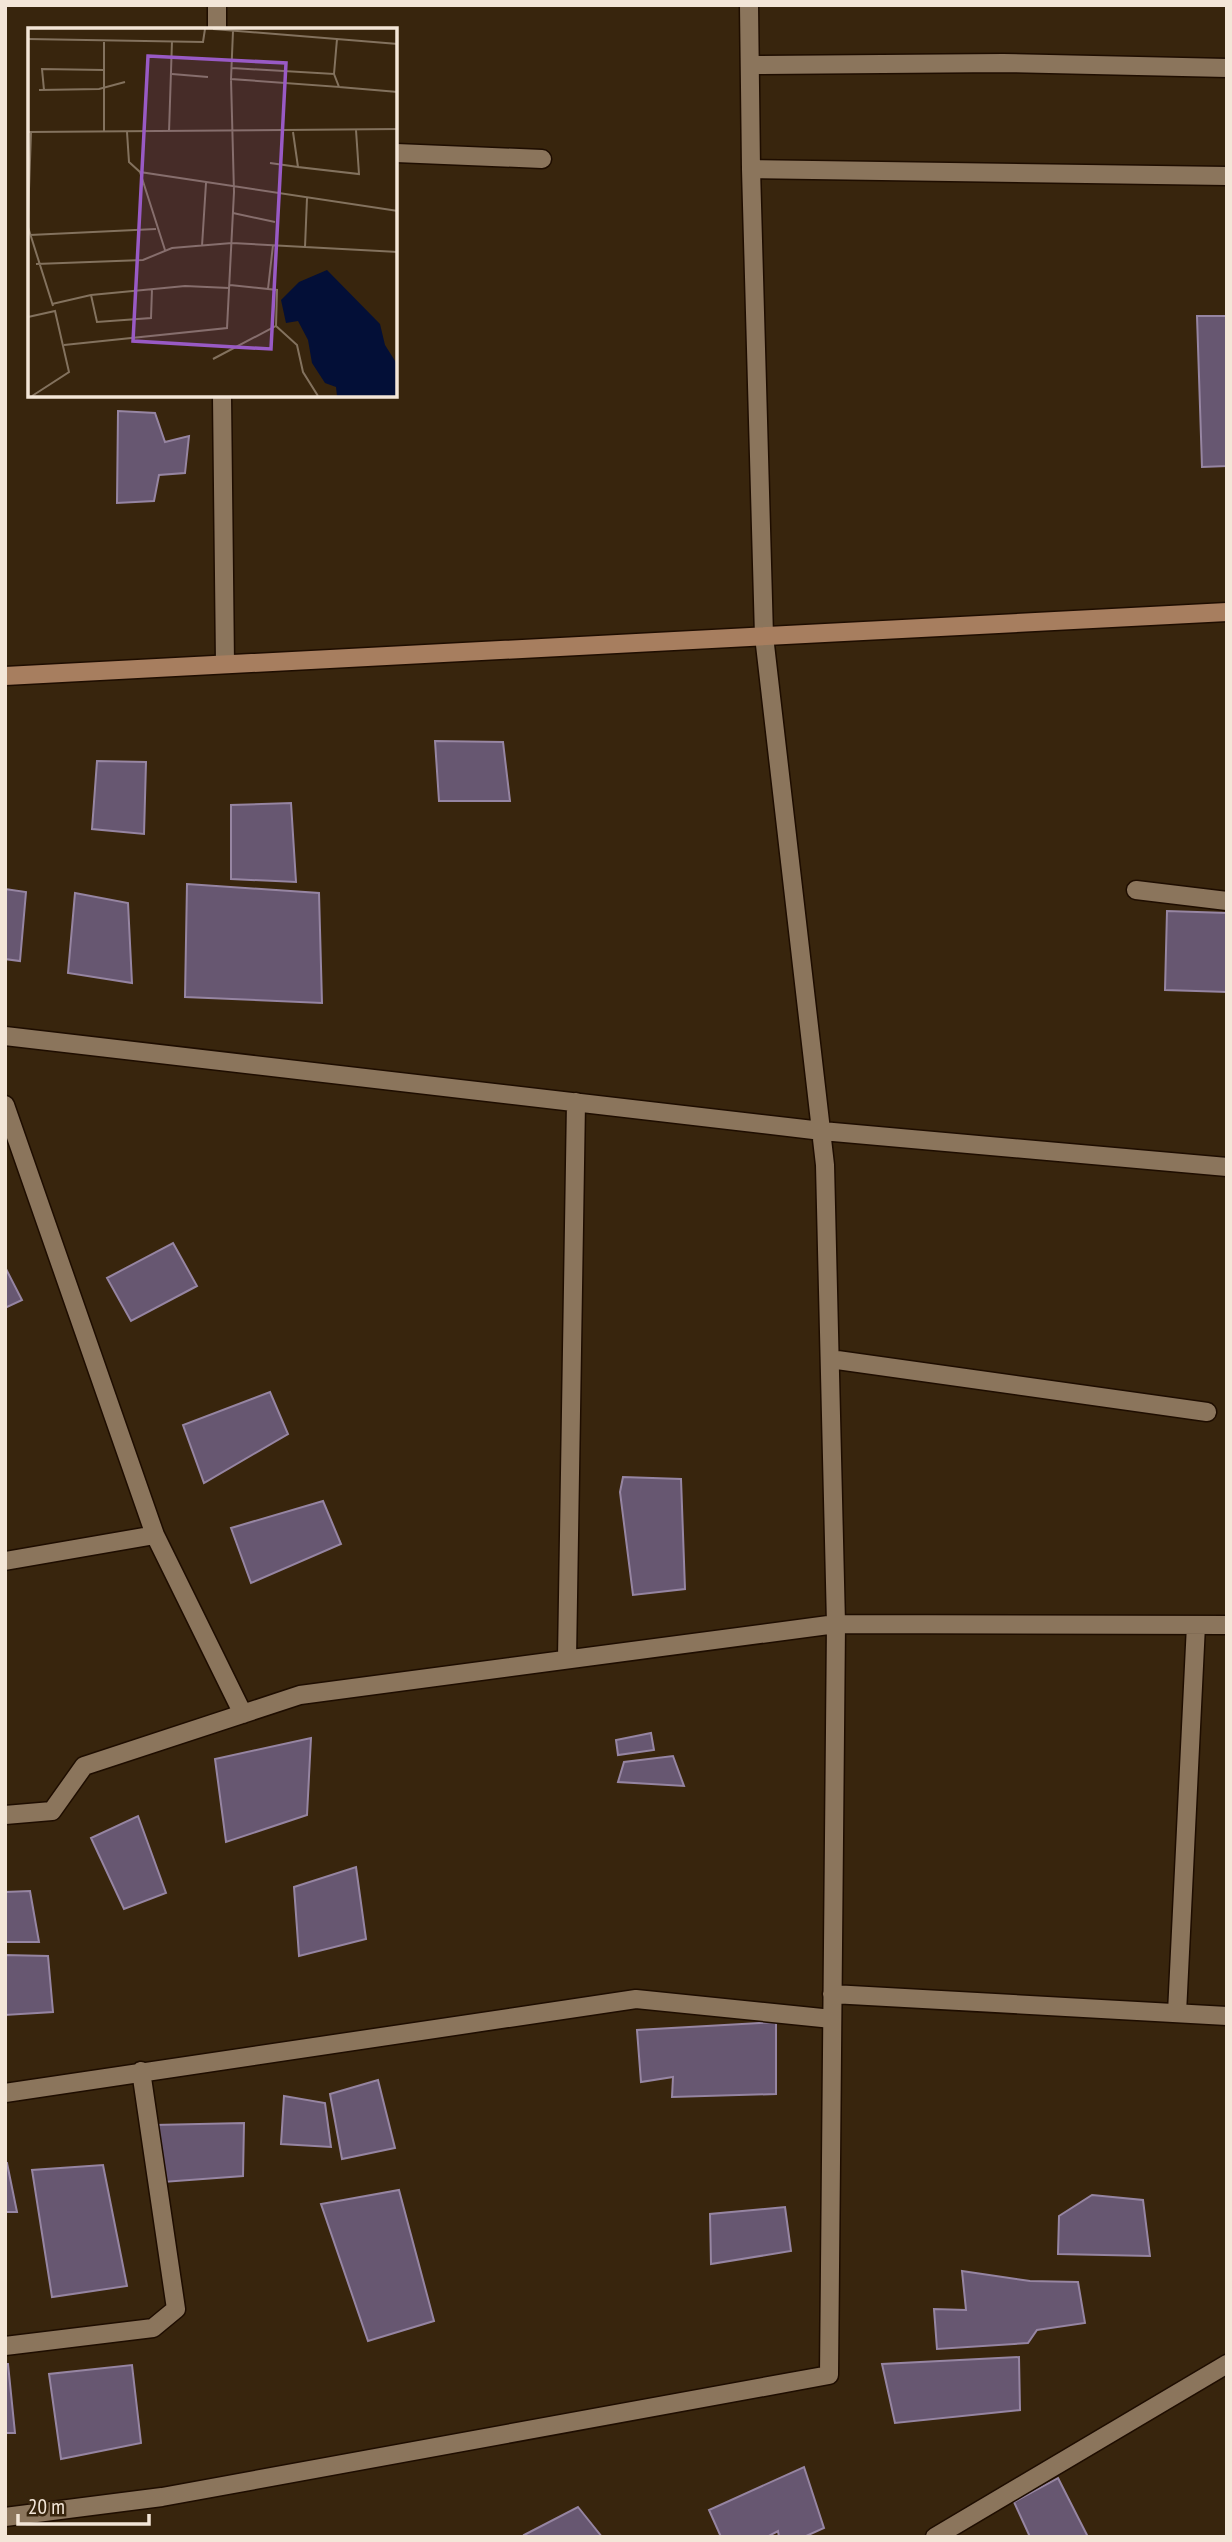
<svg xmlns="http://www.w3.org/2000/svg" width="1232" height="2542" font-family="'PT Sans Narrow',sans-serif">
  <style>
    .building { fill: #675771; stroke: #9685a2; stroke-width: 2 }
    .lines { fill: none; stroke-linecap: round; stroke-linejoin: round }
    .street-casing { stroke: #1e0d00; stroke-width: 21 }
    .secondary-casing { stroke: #1e0d00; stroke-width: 21 }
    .street { stroke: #8b755c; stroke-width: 18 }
    .secondary { stroke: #a77e5f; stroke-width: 18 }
    .inset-road { fill: none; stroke: #83725e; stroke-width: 2 }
    .view { fill: #995ac5; fill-opacity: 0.15; stroke: #995ac5; stroke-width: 3.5 }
    .inset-edge { fill: none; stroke: #f3e6d8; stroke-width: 3.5 }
  </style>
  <rect width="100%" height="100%" fill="#38250d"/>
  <path class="building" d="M1197,316H1227V466L1202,467Z
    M118,411L155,413L165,442L189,436L185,473L159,475L154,501L117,503Z
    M435,741L503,742L510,801H439Z
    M97,761L146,762L144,834L92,829Z
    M291,803L296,882L231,879V805Z
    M187,884L319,893L322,1003L185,997Z
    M5,889L26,892L20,961L5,959Z
    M75,893L128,903L132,983L68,973Z
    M1167,911L1227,913V992L1165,990Z
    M173,1243L197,1286L131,1321L107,1278Z
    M5,1267L22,1300L5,1308Z
    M270,1392L288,1434L204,1483L183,1425Z
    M623,1477L681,1479L685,1589L633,1595L620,1492Z
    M323,1501L341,1544L251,1583L231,1528Z
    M651,1733L654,1750L618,1755L616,1740Z
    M311,1738L307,1815L226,1842L215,1759Z
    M673,1756L684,1786L618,1782L624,1762Z
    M138,1816L166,1893L124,1909L91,1838Z
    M356,1867L366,1939L299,1956L294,1887Z
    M30,1891L39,1942H5V1892Z
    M5,1955L48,1956L53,2012L5,2015Z
    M776,2022V2094L672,2097L673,2077L641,2082L637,2030Z
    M378,2080L395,2148L342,2159L330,2094Z
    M284,2096L325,2103L331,2147L281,2144Z
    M244,2123L243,2176L163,2182L154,2125Z
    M5,2163H7L17,2212H5Z
    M103,2165L127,2286L52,2297L32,2170Z
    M399,2190L434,2321L368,2341L321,2204Z
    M1092,2195L1143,2200L1150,2256L1058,2254L1059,2216Z
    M785,2207L791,2251L711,2264L710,2214Z
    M962,2271L1030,2281L1078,2282L1085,2323L1037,2330L1028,2343L937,2349L934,2309L966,2310Z
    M1019,2357L1020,2410L895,2423L882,2364Z
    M5,2364H8L15,2433H5Z
    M132,2365L141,2443L61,2459L49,2374Z
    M804,2467L824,2528L804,2537H779L778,2531L767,2537H721L709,2510Z
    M1058,2478L1088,2537H1030L1014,2502Z
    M578,2507L602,2537H525L524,2535Z"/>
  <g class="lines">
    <g class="street-casing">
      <path id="street" d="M217,5V30
        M749,5L751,169L1227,176
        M750,65L1003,63L1227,68
        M396,153L542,159
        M222,396L225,664
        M1136,890L1227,901
        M5,1036L822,1131L1227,1167
        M5,1105L155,1535L243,1714
        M830,1359L1207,1412
        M5,1561L155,1535
        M567,1659L576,1102
        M5,1815L52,1811L84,1766L300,1695L836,1624L1227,1625
        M832,1994L1227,2016
        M1177,2013L1196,1625
        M5,2093L636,1999L832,2019
        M5,2346L153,2328L176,2309L141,2071
        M5,2517L162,2497L829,2375L836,1624L825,1165L764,636L751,169
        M935,2537L1227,2364"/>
    </g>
    <g class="secondary-casing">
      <path id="secondary" d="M5,676L1227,612"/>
    </g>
    <use href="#street" class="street"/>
    <use href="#secondary" class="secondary"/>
  </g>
  <g transform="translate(28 28)">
    <rect width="369" height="369" fill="#38250d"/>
    <path d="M299,242L352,296L357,317L369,336V368H309L308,359L297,355L284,335L280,312L270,293L258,295L253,272L271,254Z" fill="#030f37"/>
    <path class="inset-road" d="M185,1L370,16M205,3L203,51L311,59L306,46M0,11L175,14L177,1M76,14V104M204,40L306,46L309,11M144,46L180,49M311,59L370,64M11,62L71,61L97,54M16,62L14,41L76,42M0,104L370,101M99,104L101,134L112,144L370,183M141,104L144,13M265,104L270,139L331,146L328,102M242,135L270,139M112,144L137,222M205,185L247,194M0,190L3,104M0,199L25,278M2,207L128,201M174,218L178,155M277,219L279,170M8,236L115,232L144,220L204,215L370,224M240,261L245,217M63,267L69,294L123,290L124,261M24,276L63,267L157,258L201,260M0,289L27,283L41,344L4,368M248,298L269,317L275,344L290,368M36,317L199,300L206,164L203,51M185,331L248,298L249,262L202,257"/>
    <path class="view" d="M120,28L258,35L243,321L105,313Z"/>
    <rect width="369" height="369" class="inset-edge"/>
  </g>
  <rect width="1232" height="2542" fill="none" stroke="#f3e6d8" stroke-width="14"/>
  <path d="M18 2514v10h131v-10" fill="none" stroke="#f3e6d8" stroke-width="3.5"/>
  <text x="28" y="2514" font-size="21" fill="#f3e6d8" stroke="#38250d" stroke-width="5" paint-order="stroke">20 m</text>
</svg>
